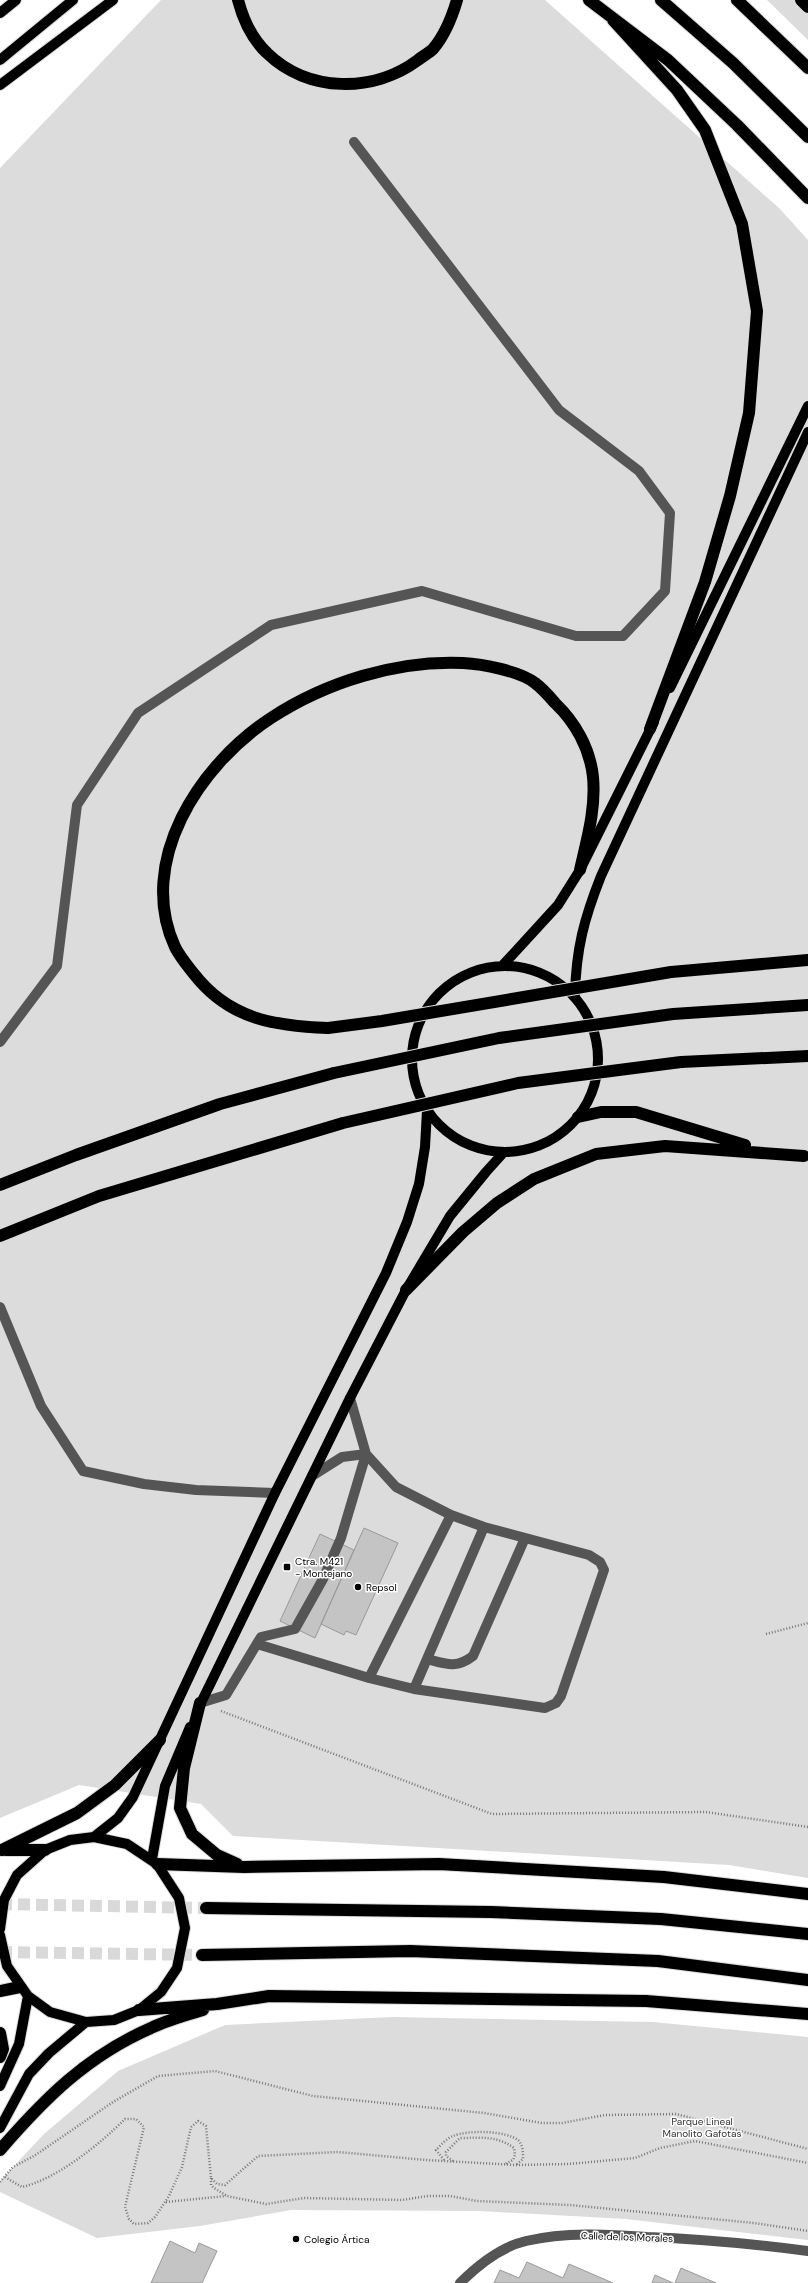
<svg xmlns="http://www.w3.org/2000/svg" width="808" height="2283" font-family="'DM Sans',sans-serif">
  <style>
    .green { fill: #dcdcdc }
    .building { fill: #c4c4c4; stroke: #999 }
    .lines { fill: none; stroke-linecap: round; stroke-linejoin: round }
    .highway-tunnel { stroke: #d9d9d9; stroke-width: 12; stroke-dasharray: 12 6; stroke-linecap: butt }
    .major-casing { stroke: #dbdbdb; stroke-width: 12 }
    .highway-casing { stroke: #dbdbdb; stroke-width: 14 }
    .path { stroke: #777; stroke-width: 2.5; stroke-dasharray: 1 2; stroke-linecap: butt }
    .minor { stroke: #555; stroke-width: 10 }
    .major { stroke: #000; stroke-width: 10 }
    .highway { stroke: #000; stroke-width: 12 }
    .highway-bridge-casing { stroke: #dbdbdb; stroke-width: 14; stroke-linecap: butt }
    .highway-bridge { stroke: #000; stroke-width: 12 }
    .poi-dot { fill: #000; stroke: #fff; stroke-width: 1.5 }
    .labels { text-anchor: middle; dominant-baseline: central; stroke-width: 3; stroke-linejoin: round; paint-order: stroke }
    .poi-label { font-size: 10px; fill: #000; stroke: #fff; text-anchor: start }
    .park-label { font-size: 10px; fill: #333; stroke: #fff }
    .street-label { font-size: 10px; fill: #000; stroke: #fff }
  </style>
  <rect width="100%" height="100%" fill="#fff"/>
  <path class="green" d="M161,0H545L779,208L808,240V1878L729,1865L233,1836L201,1804L79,1785L0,1818V168Z
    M767,0H808V40Z
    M393,2017L653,2022L808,2037V2240L626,2219L479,2211L291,2210L200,2226L97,2238L0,2192V2181L44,2134L118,2071L225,2025Z"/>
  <path class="building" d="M364,1528L398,1543L356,1635L346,1631L344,1635L321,1624Z
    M320,1534L354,1550L315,1638L280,1621Z
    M170,2241L195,2253L199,2243L217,2251L202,2283H151Z
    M527,2262L563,2278L569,2264L613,2283H494L500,2270L519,2278Z
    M681,2268L716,2283H675Z
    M655,2275L673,2283H652Z"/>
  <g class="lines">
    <path class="highway-tunnel" d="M0,1904L206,1908
      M0,1952L202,1955"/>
    <g class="major-casing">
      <path id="major" d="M0,13L16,0
        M0,60L73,0
        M0,85L113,0
        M670,688L808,406
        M503,965L558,905L580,870L654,722
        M412 1059a93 93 0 1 1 186 0a93 93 0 1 1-186 0Z
        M575,995C576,949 584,919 601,876L808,432
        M198,1709L350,1398L406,1290L450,1216L486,1172L504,1152
        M94,1837L118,1818L133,1797L275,1493L386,1273L407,1222L419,1184L425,1147L427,1111
        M152,1859L165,1786L190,1727
        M0,1929L4,1900L17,1875L45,1850L70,1840L94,1837L127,1844L157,1864L179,1898L185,1928L177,1968L161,1992L139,2010L114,2020L86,2022L50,2012L28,1996L7,1966L0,1935
        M0,2086L19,2044L28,1996
        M0,2128L29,2074L49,2053L86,2022"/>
    </g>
    <g class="highway-casing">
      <path id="highway" d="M238,0C243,19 252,39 267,53C308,93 374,93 418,60C423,56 429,53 433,49C445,35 452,17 457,0
        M589,0L668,60L737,125L808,198
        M661,0L733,63L808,137
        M737,0L808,68
        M801,0L808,7
        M613,20L677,90L705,130L742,224L757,311L749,413L730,496L705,582L650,729
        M671,972L808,960
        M673,1014L808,1005
        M328,1028C274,1026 229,1019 194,974C187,965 180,957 175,947C136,862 199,765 271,718C326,682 397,660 463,663C482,664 520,671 535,683C542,688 549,696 555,703C575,722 590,748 593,777C596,809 587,839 580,870
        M681,1062L808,1056
        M578,1117L601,1112H636L745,1145
        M0,1185L76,1155L220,1104L334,1073
        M0,1236L99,1196L343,1123
        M406,1290L463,1232L497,1203L534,1179L596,1154L665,1146L804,1156
        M200,1703L184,1768L180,1808L192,1834L217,1855L237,1864
        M2,1850L77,1813L115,1785L160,1740
        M6,1850H45
        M157,1864L244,1867L439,1864L664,1877L808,1894
        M206,1908L491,1912L661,1919L808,1934
        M202,1955L410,1951L658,1961L808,1980
        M0,1991L20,1987
        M139,2010L217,2004L269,1996L646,2001L808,2014
        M0,2033L3,2049L0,2057
        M0,2150C45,2098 87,2056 151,2028C167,2020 186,2015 203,2010"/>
    </g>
    <path class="path" d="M766,1634L808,1623
      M221,1711L492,1814L706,1812L808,1827
      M444,2160L436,2150C441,2145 447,2138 453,2136C467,2130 507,2130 519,2141C523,2146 523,2153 523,2159L516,2165
      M453,2161L446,2156V2152L460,2138C481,2138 496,2135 514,2148L515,2155L513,2160L505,2164
      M5,2177L22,2187C57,2179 100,2144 125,2119H136L144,2127L125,2207L129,2219L134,2224L148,2223L155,2217L169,2196L182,2167L191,2127L198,2121L206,2126L211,2178L217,2184L225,2185L258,2156L338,2152L426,2160L516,2165L568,2164L635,2158L660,2148L695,2141L808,2163
      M211,2178V2185L214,2188L227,2196L266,2204L304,2198L402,2200L428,2196H450L477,2201L570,2205L754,2223L808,2231
      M0,2182L13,2167L34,2156L113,2102L158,2076L215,2071L313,2096L484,2113L542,2123H562L605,2115L676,2114L808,2149
      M166,2202L226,2196"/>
    <path class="minor" d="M0,1042L57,966L77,805L138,713L271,625L422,591L576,636H623L665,591L670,513L639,471L559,410L354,142
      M0,1307L41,1406L83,1471L144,1484L196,1490L275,1493
      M312,1476L342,1457L366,1454
      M257,1644L369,1678L414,1689L545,1708L556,1703L561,1696L604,1570L600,1562L589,1555L484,1527L451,1515L396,1487L366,1454L350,1398
      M427,1659C446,1664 456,1669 473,1656L525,1538
      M369,1678L451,1515
      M414,1689L484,1527
      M200,1703L226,1695L261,1637L295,1629L323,1579L341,1538L366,1454
      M460,2283C478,2265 500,2247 526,2241C565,2232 607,2234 647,2237C701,2239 754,2244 808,2251"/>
    <use href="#major" class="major"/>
    <use href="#highway" class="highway"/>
    <g class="highway-bridge-casing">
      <path id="highway-bridge" d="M328,1028L382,1021L671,972
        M334,1073L499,1038L673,1014
        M343,1123L518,1083L681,1062"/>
    </g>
    <use href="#highway-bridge" class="highway-bridge"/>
  </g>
  <g class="poi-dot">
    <rect x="283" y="1563" width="8" height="8" rx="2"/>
    <circle cx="358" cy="1587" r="4"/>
    <circle cx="296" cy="2239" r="4"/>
  </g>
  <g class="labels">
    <g class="poi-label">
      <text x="295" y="1561">Ctra. M421<tspan x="295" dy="12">- Montejano</tspan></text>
      <text x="366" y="1587">Repsol</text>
      <text x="304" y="2239">Colegio Ártica</text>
    </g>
    <g class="park-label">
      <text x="702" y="2121">Parque Lineal<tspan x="702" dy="12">Manolito Gafotas</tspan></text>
    </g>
    <g class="street-label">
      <text transform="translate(627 2237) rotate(2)">Calle de los Morales</text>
    </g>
  </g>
</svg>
